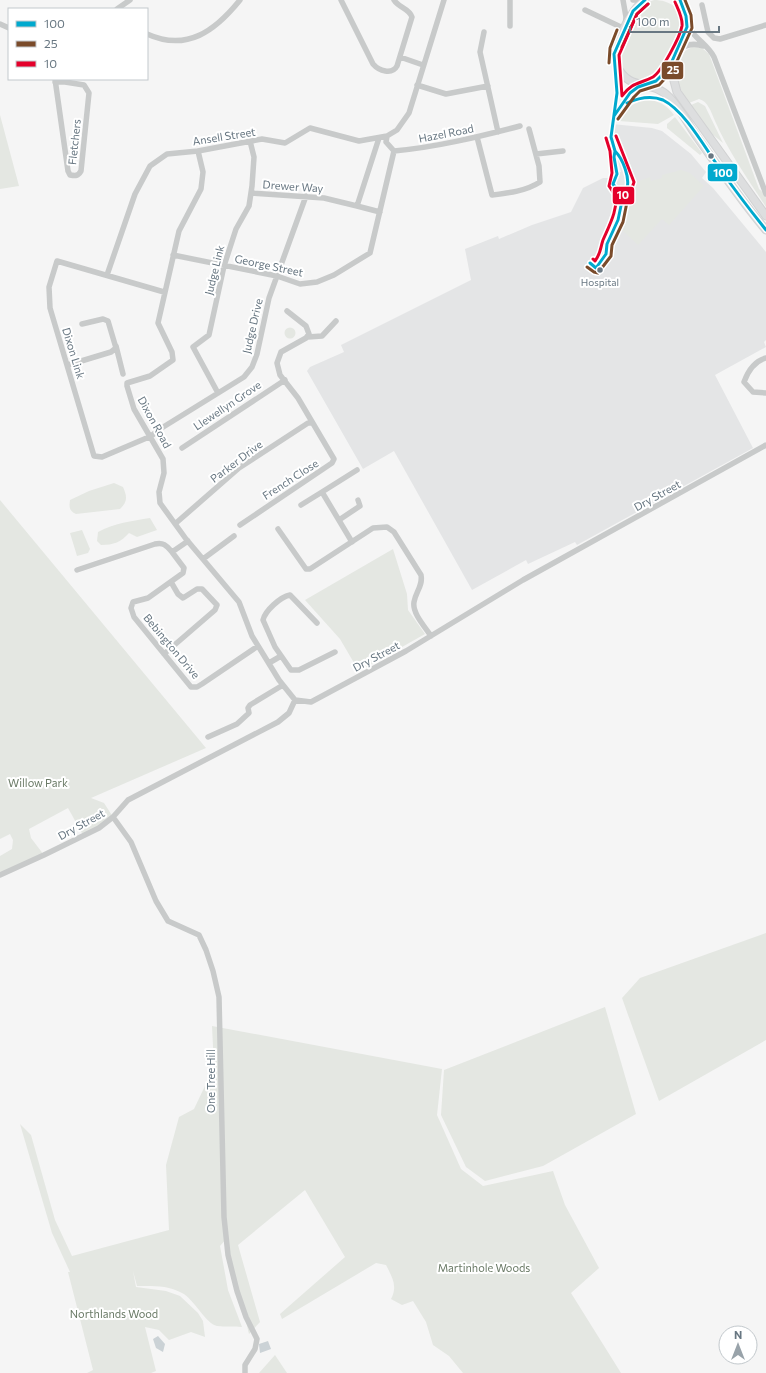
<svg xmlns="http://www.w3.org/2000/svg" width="766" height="1373" font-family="Commissioner,sans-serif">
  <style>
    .built { fill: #e4e5e6 }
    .green { fill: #e4e7e2 }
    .water { fill: #cbd2d6 }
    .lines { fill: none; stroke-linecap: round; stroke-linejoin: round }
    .major-casing { stroke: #d1d2d3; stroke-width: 9 }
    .minor { stroke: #c8caca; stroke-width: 5.5 }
    .major { stroke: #dddedf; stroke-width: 7 }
    .bus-1-casing { stroke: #fff; stroke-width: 6 }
    .bus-2-casing { stroke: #fff; stroke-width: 6 }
    .bus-3-casing { stroke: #fff; stroke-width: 6 }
    .bus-1 { stroke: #00a9ce; stroke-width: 3 }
    .bus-2 { stroke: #7a4b2a; stroke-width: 3 }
    .bus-3 { stroke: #e4002b; stroke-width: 3 }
    .bus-dot { fill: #687782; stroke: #fff; stroke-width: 1.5 }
    .labels { text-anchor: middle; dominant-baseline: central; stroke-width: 4; stroke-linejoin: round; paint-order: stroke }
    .bus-label { font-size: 10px; fill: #687782; stroke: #fff }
    .street-label { font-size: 11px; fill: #687782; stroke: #fff }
    .park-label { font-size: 11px; fill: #6a7a66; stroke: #fff }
    .line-badge { stroke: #fff; stroke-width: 1.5 }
    .badge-label { font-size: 11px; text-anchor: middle; font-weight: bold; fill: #fff }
  </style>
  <rect width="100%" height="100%" fill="#f5f5f5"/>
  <path class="built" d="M612,124L652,128L662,131L691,154L706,172L702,178L713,188L766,252V340L764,342L766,347L715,375L753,448L577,545L575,542L528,564L526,560L472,590L394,451L363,469L307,371L310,367L344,352L341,345L471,280L465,249L498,236L499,239L532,225L571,212L583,188L603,178H609L612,172H621L612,136Z"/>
  <path class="green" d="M654,0C671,0 687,11 682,30C681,38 676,45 672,52C668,61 665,71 656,77C651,82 642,82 636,80C628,77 620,69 619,60C617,45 639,4 654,0Z
    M693,47L702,48L709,54L759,189L766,195V207C748,179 728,151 715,121C711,112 708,101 699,99L689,103C676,87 667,55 693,47Z
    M643,100C657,99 666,104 674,115L658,124L619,121L628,107Z
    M698,102L705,106L723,143L712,134L691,105Z
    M0,115L19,186L0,189Z
    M675,117L702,153L700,155L667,128V124Z
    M681,170L690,173L704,186L669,225L662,219L638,245L622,230L629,199L634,193L636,185L639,181L650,177L651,181L662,178V175Z
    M284.5 333a5.5 5.5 0 1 1 11 0a5.5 5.5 0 1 1-11 0Z
    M114,483L123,487C127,496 128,502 120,509L76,514C69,511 69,507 70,500L89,491Z
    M0,500L206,748L91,798L104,803L113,817L83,835L68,808L29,829L31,838L44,855L0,875V856L12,849L13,840L10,834L0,839Z
    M150,518L157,530L137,537L129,533C121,542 114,545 101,545L97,541L98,532C114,523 132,521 150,518Z
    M82,530L90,549L88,553L77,556L70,533Z
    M393,549L407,594L408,610L425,634L363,669L357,668L340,639L305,600Z
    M766,933V1040L659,1101L622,998L640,978Z
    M605,1007L636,1114L543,1166L485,1181L466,1167L441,1115L444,1070Z
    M212,1026L442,1069L437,1115L461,1169L483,1186L553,1171L565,1205L599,1268L571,1293L621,1373H463L449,1356L433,1345L426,1322L413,1301L402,1305L391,1299C398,1286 392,1277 386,1265L376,1263L282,1319L280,1314L345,1257L305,1190L238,1245L260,1322L249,1334L226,1239L220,1246L228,1290L242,1327C234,1326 225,1327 217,1326C206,1324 194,1299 182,1293C168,1285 152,1286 137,1286L133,1271L136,1287L166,1291L180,1296L198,1313L203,1321L205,1337L191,1332L169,1340L159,1330L145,1327L156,1371L151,1373H87L93,1370L68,1272H70L52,1233L20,1124L31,1135L55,1220L72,1256L169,1230L166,1165L179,1117L194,1109L214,1067Z
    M275,1355L287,1373H259Z"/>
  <path class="water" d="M158,1336L165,1344L163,1352L156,1348L153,1339Z
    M268,1341L271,1349L260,1353L259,1344Z"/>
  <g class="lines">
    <g class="major-casing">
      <path id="major" d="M645,0C631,8 609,51 617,66C629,92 652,79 669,97C680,108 688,124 697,137C719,168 741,201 766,230
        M673,58V77L677,92L766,216
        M647,85L656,81L666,73L686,30V19L680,0"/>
    </g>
    <path class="minor" d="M341,0L373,64C379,71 392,75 397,66L412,17C409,8 399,8 394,0
      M510,0V26
      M633,0H643
      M702,5L708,32L714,38L720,39L766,25
      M117,9L130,0
      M585,10L625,29L626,17L623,0
      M687,22C692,38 707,43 714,57L766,194
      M0,24L9,28
      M484,32L480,52L498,132
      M147,34C187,52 215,31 240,0
      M677,52C684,44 694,43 704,46
      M400,57L423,65
      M55,79L68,171L70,175C76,176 78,176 81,171L89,93L84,85L65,82H55
      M417,85L446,94L488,86
      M387,136L386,142L394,151C437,147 478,137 520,126
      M477,137L492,195C509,193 526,191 540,182L539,166L529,129
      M198,151L203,172L201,189L179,231L158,323L172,352L173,360L150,376L127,383V386L134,409L163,459L164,473L159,492L160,503L186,539L239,602L252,636L279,680L295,700
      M536,154L563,151
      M251,193L324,198L357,206L379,138
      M357,206L380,212
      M173,255L277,276L300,284L317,282L334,275L370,253L394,151
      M107,275L135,194L150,166L167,154L198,151L262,139L285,143L310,128L359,141L387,136L397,130L409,113L444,0
      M308,337L322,336L336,321
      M116,346L123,374
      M766,358C754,361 748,371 744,382L753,392L766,393
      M68,365L111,352L116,348L108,321L103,319L82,324
      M218,393L193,347L209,335L224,266L236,229L249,206L252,186L254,157L250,141
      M149,437L102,457L94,456L50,308L49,287L57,261L164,292
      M150,437L160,429L244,377L252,367L257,354L269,298L306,196
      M182,448L285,380
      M301,505L322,492
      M339,520L360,506L358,500
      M176,523L239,468L308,423H312
      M240,525L332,463L334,459L298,398L280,375L277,363L281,352L306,338L309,334L306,326L287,311
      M278,529L306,569H310L373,528L387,527L394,532L421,575C423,586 416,591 414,602C412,613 425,627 431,636
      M188,541L172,552L184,568L183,573L148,598L133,602L131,608L134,617L191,687H197L202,684L258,646
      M352,542L322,492L357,470
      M203,559L234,536
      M77,570L155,544C163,542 166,545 172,552
      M317,623L290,595C280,597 265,611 263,620L275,647L291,670H299L335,652
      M164,654L215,610L217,605L202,589H197L183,598L178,594L171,582
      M269,663L281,656
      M208,737L237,724L249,713L248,708L250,705L283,685
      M113,817L131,842L156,901L168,921L199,935L206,950L213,971L219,997L224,1217L228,1255L237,1291L246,1317L257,1339L255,1349L245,1365V1373
      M0,875L44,855L99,828L113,817L128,800L278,722L289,713L295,700L311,702L406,651L523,580L766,445"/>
    <use href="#major" class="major"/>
    <g class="bus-1-casing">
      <path id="bus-1" d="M627,103C638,98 651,95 663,100C685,111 705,148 720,169C734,189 750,210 766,230
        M614,116L630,93L638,87L656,81L669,68L687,27L686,16L680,0
        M615,151C623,159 630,178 627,188L621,191L616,188L613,184L617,174L614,157Z
        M615,151L611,137L617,93L614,54L633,11L645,0
        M590,263L596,268L606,254L607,244L618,220L622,201L621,191"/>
    </g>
    <g class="bus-2-casing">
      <path id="bus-2" d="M622,47L637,14L648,4
        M622,47L637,14L648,4
        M609,63L610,48L617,30
        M618,119L634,97L640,91L659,85L673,70L692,28L691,15L685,0
        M587,267L594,272L598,273L611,256L612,245L623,222L627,202L626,191"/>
    </g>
    <g class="bus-3-casing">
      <path id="bus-3" d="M648,4L637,14L619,55L622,96C632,82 640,84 653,77C662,71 680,37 682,26C683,18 678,9 675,2
        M606,138L610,151L612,173L609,186L613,192L622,196L631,191L634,182L616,136
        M593,259L595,261C601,253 600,249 603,240C610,224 618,210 616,191"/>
    </g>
    <use href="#bus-1" class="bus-1"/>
    <use href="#bus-2" class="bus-2"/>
    <use href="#bus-3" class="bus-3"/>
  </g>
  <g class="bus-dot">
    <circle cx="711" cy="156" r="3.5"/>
    <circle cx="600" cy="270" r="3.5"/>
  </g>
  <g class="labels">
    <g class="bus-label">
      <text x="600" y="282">Hospital</text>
    </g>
    <g class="street-label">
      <text transform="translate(446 133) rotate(-11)">Hazel Road</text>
      <text transform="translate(224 136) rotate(-9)">Ansell Street</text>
      <text transform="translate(74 142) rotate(-84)">Fletchers</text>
      <text transform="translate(293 186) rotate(4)">Drewer Way</text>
      <text transform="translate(269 265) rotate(12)">George Street</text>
      <text transform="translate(214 270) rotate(-76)">Judge Link</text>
      <text transform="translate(252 326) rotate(-77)">Judge Drive</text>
      <text transform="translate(74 353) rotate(73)">Dixon Link</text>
      <text transform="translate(227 405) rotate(-34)">Llewellyn Grove</text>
      <text transform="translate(155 422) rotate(61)">Dixon Road</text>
      <text transform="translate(236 461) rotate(-37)">Parker Drive</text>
      <text transform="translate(290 479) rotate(-33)">French Close</text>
      <text transform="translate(657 495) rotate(-29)">Dry Street</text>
      <text transform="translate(172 646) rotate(50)">Bebington Drive</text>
      <text transform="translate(376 656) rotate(-28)">Dry Street</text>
      <text transform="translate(81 824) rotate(-29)">Dry Street</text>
      <text transform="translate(210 1081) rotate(-90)">One Tree Hill</text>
    </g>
    <g class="park-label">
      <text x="38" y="782">Willow Park</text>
      <text x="484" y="1267">Martinhole Woods</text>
      <text x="114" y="1313">Northlands Wood</text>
    </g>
  </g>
  <g class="line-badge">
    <rect x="661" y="61" width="23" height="19" rx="4" fill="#7a4b2a"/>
    <rect x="707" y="163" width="31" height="19" rx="4" fill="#00a9ce"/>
    <rect x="612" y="186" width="23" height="19" rx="4" fill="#e4002b"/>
  </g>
  <g class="badge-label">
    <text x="673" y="74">25</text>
    <text x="723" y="177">100</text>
    <text x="623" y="199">10</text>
  </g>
  <rect x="8" y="8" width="140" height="72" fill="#ffffff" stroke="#c3c9cd"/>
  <rect x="16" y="21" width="20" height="6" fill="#00a9ce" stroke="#c3c9cd"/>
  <text x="44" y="28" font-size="12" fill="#687782">100</text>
  <rect x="16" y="41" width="20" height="6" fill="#7a4b2a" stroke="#c3c9cd"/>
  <text x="44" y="48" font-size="12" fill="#687782">25</text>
  <rect x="16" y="61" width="20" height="6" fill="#e4002b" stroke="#c3c9cd"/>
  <text x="44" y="68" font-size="12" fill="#687782">10</text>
  <g transform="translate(738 1345)"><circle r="19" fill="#ffffff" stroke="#c3c9cd"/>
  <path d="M0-3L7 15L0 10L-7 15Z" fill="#99a3aa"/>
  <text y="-6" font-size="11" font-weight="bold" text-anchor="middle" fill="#687782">N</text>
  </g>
  <path d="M630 26v6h89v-6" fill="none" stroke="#687782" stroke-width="2"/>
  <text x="636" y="26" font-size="12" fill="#687782" stroke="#ffffff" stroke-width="3" paint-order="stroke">100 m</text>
</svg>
